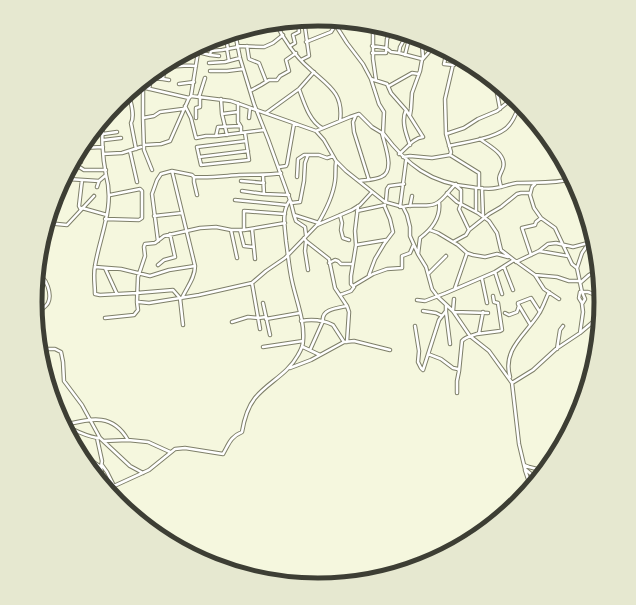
<svg xmlns="http://www.w3.org/2000/svg" width="636" height="605" font-family="Ubuntu,sans-serif">
  <style>
    .lines { fill: none; stroke-linecap: round; stroke-linejoin: round }
    .minor-casing { stroke: #7e7f69; stroke-width: 4.5 }
    .minor { stroke: #fff; stroke-width: 2.5 }
    .rim { fill: none; stroke: #3d3e34; stroke-width: 5 }
  </style>
  <rect width="100%" height="100%" fill="#f5f7de"/>
  <g class="lines">
    <g class="minor-casing">
      <path id="minor" d="M333,21L347,43L363,64L371,79L379,104L384,112L383,133C407,165 430,183 471,187C479,188 488,190 496,188C503,187 509,184 517,183C535,182 554,184 572,179
        M276,23C283,39 296,57 309,68C327,85 344,92 340,121
        M373,24V59L376,80
        M336,25L342,21
        M391,30L400,36L447,51
        M215,40L226,38
        M306,42L331,32L336,24
        M422,43L423,58
        M237,46L264,47L273,43L283,35
        M247,46L249,59L259,63L266,81
        M290,46L295,43L293,35L299,32L298,21
        M372,46L386,48L391,52L399,53L400,47L405,38
        M227,49L229,61
        M228,49L226,38L235,36
        M447,51L444,64L454,65
        M198,52L210,55L211,51L222,50L238,47
        M372,53H386L387,39L391,30
        M399,53L422,59
        M210,55L219,56
        M405,55L409,39
        M301,60L309,56L304,20
        M209,63L225,62L240,58
        M210,71H227L243,69
        M151,78L163,79L164,71C172,64 185,66 196,66
        M163,79L169,80
        M371,79L387,84L391,93L406,110L423,137C413,138 407,148 399,154
        M179,84L194,82
        M498,85L497,93L500,109
        M137,86L189,98L191,96L231,101L316,131L324,140L336,161L346,171L385,202L403,207L407,215L410,227V236L418,254L426,267L432,289L438,297L453,311L470,336L489,351L512,383L519,444L524,465L529,467L545,471
        M389,86L412,73L419,74
        M143,87V118
        M149,89L152,74
        M299,89C304,102 309,121 322,128
        M250,91L261,85L269,80H277L280,76L289,71L286,60L296,53
        M129,95C131,103 135,116 131,123L136,149
        M191,96L199,46
        M199,97L205,78
        M221,99L222,114L227,135
        M238,103V122L241,127V133
        M116,104L130,100
        M185,106L191,118L196,138L206,136H216L264,130
        M406,110C401,121 406,134 410,145
        M266,113L299,89L314,72
        M222,114L238,112
        M356,115L353,122L354,132L369,180
        M410,115L411,109L412,93L420,71L422,60L429,52L433,44
        M196,118V108L200,107V97
        M249,118L250,108
        M316,131L350,117L359,114L372,127L382,133
        M245,133L249,160L201,165L197,147L246,141
        M103,134L117,132
        M446,134L464,128L478,119L497,111L513,98
        M216,136L218,127L240,126
        M480,139C489,146 507,154 503,168C499,178 498,175 501,187
        M104,140L121,138
        M144,145L161,144L170,141L189,98
        M449,146C465,142 501,138 510,124C515,118 517,110 520,104
        M81,148L103,147
        M81,148V162
        M130,151L137,182
        M103,154L122,153L141,147
        M450,155L479,173V188
        M199,157L248,151
        M403,157L410,156L432,158L450,155L451,152L446,134L445,99L455,56
        M73,163L84,170H106
        M279,167L286,166L287,164L294,124
        M152,170L144,150L143,118L154,116L160,112L183,109
        M172,171L195,266C195,278 187,287 182,298
        M66,175L68,179L99,181
        M106,175C115,207 100,235 95,266C93,275 95,285 95,294L100,295L137,293L173,290L180,298L183,325
        M194,177C210,178 224,176 239,175C253,174 267,176 281,173
        M297,177L298,159L304,155H307
        M241,181L264,183
        M359,181C366,180 375,180 381,177C396,171 384,144 382,133
        M535,184L532,187L530,195L534,208L541,218L555,228L572,264L577,268
        M455,185L461,190V204L459,209L469,230
        M97,187L99,181L106,175C103,160 100,130 105,117
        M482,188L483,216
        M242,191L264,194L263,175
        M447,193L457,202L478,213L489,221L497,233L501,250L514,260
        M264,194L289,195
        M235,200L287,205
        M290,200L291,203L300,202L304,181L305,163L308,155H319L327,158L333,156
        M386,201L387,189L389,186L404,184
        M291,203L294,215L319,223
        M358,206L355,231L356,245L351,276V284L353,286L373,274L387,269L402,268V256L410,253L413,246
        M410,206L412,196
        M400,207L406,161
        M403,207C412,203 424,208 435,204C443,201 449,190 456,184
        M82,208L107,215
        M81,210L79,206L82,180
        M357,211L385,205
        M476,212V188
        M294,215L296,221L305,227L306,235
        M340,215L342,223L341,230L343,238L349,240
        M154,216L182,213
        M105,219L139,220L142,218V191L140,189L110,195
        M47,223L67,225L94,196
        M285,223L244,230H231L216,227L200,228L164,236L155,243L145,244L144,247L145,256L138,277L137,301L139,302L149,303L199,295L252,283L266,271L285,258L317,225L352,210L360,205L372,192
        M317,225C325,212 333,196 335,181C336,174 335,168 336,162
        M590,228L591,239
        M252,229L255,259
        M231,230L237,258
        M240,230L244,246L253,247
        M244,230V211L285,214
        M430,230L438,233L458,245L467,253L473,255L485,257L497,254L508,257
        M304,238L306,241L329,259L335,288L347,306L349,312L347,342
        M158,241L152,194L157,180L161,174L172,171L192,175L194,177V182L197,195
        M306,241L305,251L308,270
        M453,242L466,235L469,230L489,214L501,207L517,194L521,193H530
        M356,245L386,240
        M587,245L597,253
        M539,251L568,256
        M418,254L420,238C432,229 441,217 439,202
        M531,255L522,228L535,225L536,222L541,218
        M516,262L539,251L548,244L556,243L573,247L588,243
        M329,263L335,260L338,261L341,264H353
        M158,265L164,260L175,257L170,234
        M95,267L121,269L150,276L169,270L195,266
        M504,267L513,290
        M105,268L117,294
        M495,272L502,294
        M428,274L446,256
        M369,275L375,259L384,244L393,232L390,219L384,205
        M535,275L557,277L569,281H579
        M482,279L487,303
        M252,283L260,329
        M580,283L589,275L598,270
        M455,288L467,253
        M340,295L351,291L354,287
        M417,300L425,301L446,293L495,272L514,260L535,275L544,289L559,299
        M263,303L270,335
        M582,303L579,298L580,292H588L601,297
        M423,311L436,313L442,316
        M453,311L454,299
        M446,312L450,344
        M454,312L488,313
        M505,313L509,315L517,312L519,306
        M36,314C39,311 46,307 48,303C52,295 47,276 37,275
        M105,318L134,315L138,310L137,302
        M266,319L300,313
        M301,321C313,319 323,320 333,325L344,342
        M232,322L248,317L258,318L266,317
        M530,324L518,304V303L531,298L540,312
        M415,326L419,351L418,362L421,368L423,370L439,320L446,311V305
        M580,333L583,312L582,304L585,299L582,292L577,268L582,253L593,237
        M477,334L500,331L502,330L498,303L494,302L493,296
        M263,347L303,341
        M303,347L320,355
        M42,348L43,368
        M39,349H55L61,352L63,362L64,381L82,405L100,438L130,466L143,473
        M557,349L560,330L563,326
        M310,350L323,321C321,309 338,308 347,306
        M428,354L441,359L453,368L458,369L459,371L457,381V393
        M290,368L311,360L344,342L354,341L390,350
        M459,371L462,341C466,336 473,336 479,333L483,312
        M510,377C502,350 525,335 538,315C543,308 545,300 549,292
        M512,383L533,370L556,349L580,333L600,316
        M64,425C90,419 112,412 128,440
        M65,427C77,430 88,438 100,438
        M97,438L102,461L101,467
        M103,441L128,440L148,442L170,452
        M80,456L92,461L101,467L102,475L100,482
        M102,465L107,472L114,486L149,470L175,449L185,448L223,454C229,444 230,437 242,432C244,420 247,408 255,398C268,382 287,375 298,355C301,350 303,346 303,341C305,321 296,300 292,281C289,268 288,254 286,241C285,227 281,212 290,200L268,139L254,104L240,58L235,33
        M524,465L525,469L531,474L537,481
        M525,470L531,488"/>
    </g>
    <use href="#minor" class="minor"/>
  </g>
  <path d="M0 0H636V605H0ZM42 302a276 276 0 1 1 552 0a276 276 0 1 1-552 0Z" fill="#e6e8d0" fill-rule="evenodd"/>
  <path class="rim" d="M42 302a276 276 0 1 1 552 0a276 276 0 1 1-552 0Z"/>
</svg>
